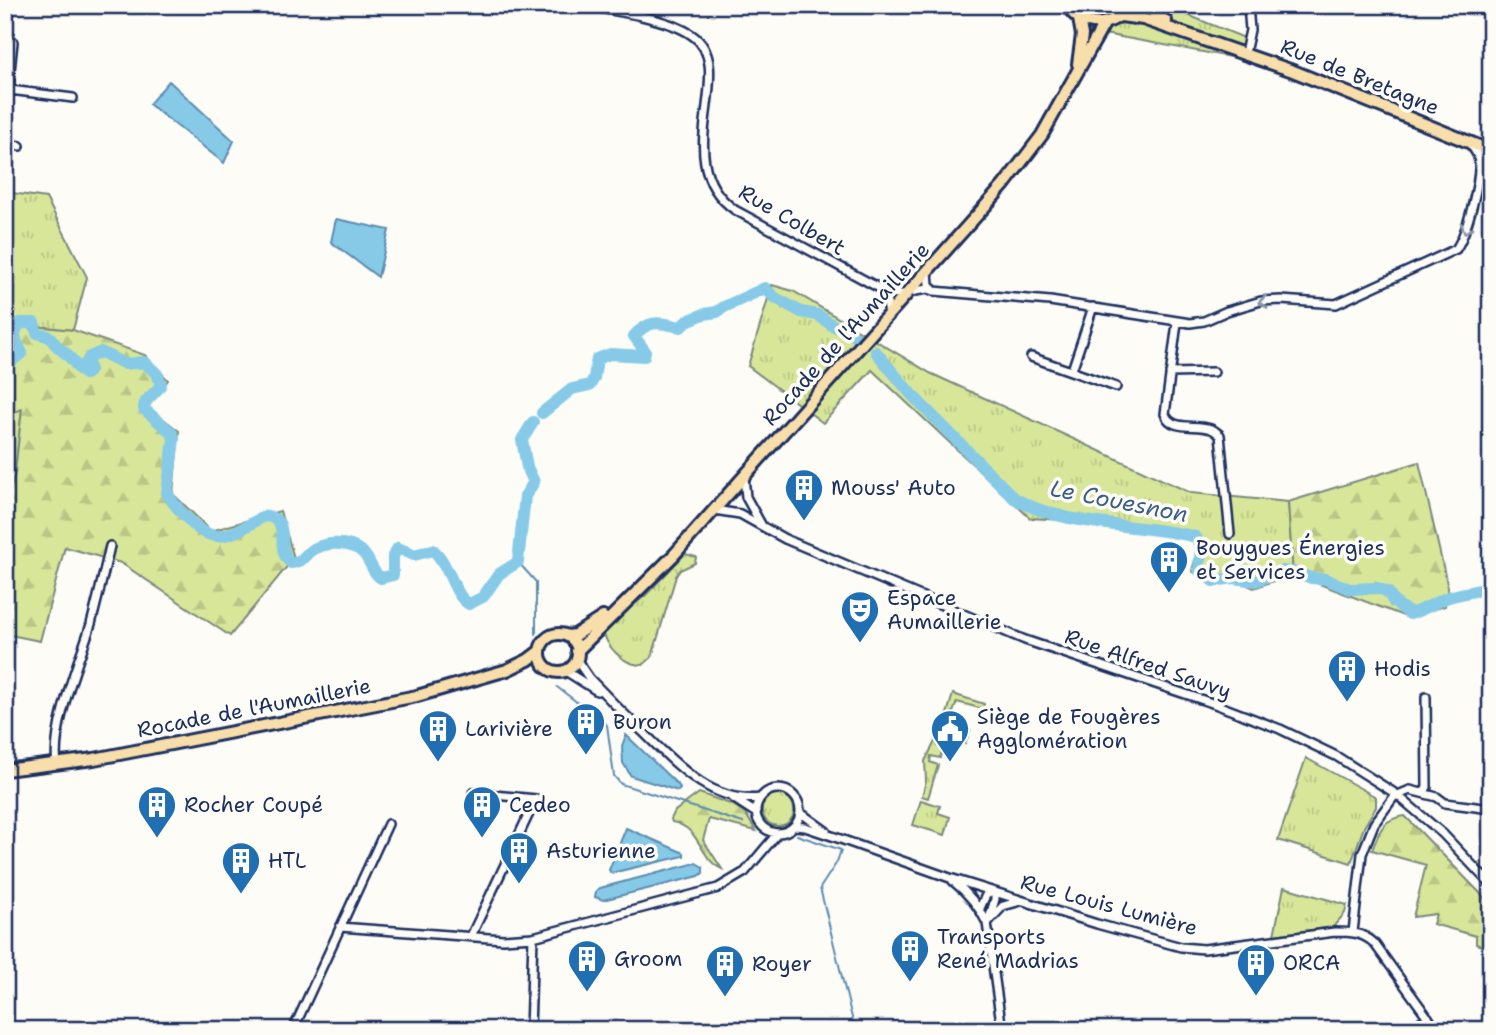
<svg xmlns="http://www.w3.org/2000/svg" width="1496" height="1035" font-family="'Shantell Sans',sans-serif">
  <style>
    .grass { fill: url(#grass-tufts); stroke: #7a8a7c; stroke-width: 2 }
    .forest { fill: url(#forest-firs); stroke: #7a8a7c; stroke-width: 2 }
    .water { fill: #86cae7; stroke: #5b8cb0; stroke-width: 2 }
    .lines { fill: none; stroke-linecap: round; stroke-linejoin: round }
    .stream { stroke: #5b8cb0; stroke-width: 2 }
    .river { stroke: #86cae7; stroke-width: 12 }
    .street-casing { stroke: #1b2f5e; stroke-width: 12 }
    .primary-casing { stroke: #1b2f5e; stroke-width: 16 }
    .street { stroke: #fdfcf7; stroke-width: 7 }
    .primary { stroke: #f8deab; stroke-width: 10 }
    .oneway { stroke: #8c96aa }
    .labels { text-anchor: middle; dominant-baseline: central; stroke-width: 7; stroke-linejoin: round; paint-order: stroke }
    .street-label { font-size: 21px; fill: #1b2f5e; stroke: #fdfcf7 }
    .poi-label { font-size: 21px; fill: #1b2f5e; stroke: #fdfcf7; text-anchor: start }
    .water-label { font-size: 23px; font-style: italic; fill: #3b5e87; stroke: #fdfcf7 }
  </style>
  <defs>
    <pattern id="grass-tufts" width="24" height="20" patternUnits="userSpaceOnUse" patternTransform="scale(1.75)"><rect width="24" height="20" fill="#d8e699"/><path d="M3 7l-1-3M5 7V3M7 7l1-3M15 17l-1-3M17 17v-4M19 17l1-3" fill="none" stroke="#b9c686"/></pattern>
    <pattern id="forest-firs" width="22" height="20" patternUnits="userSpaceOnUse" patternTransform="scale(1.75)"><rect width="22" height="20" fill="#d8e699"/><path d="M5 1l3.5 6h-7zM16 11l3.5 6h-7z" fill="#b9c686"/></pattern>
  </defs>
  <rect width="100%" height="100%" fill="#fdfcf7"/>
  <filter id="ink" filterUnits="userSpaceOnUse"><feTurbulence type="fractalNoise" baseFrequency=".0143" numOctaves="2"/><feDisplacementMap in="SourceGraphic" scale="14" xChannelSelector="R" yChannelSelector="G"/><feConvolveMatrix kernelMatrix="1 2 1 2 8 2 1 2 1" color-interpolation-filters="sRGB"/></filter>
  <g filter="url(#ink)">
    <path class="grass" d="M1060,5H1163L1252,41L1230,57L1077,29Z
      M5,192L46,198L87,277L73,330L24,325L5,359Z
      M772,285L793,291L930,373L1191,493L1288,502L1293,574L1254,588L1234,579L1214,586L1192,571L1200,541L1192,536H1173L1163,526L1030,518L872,370L823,423L748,366Z
      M22,408L15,472L5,469V416Z
      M685,554L696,557L695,563L680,570L676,576L652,657L643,665C624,666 605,646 603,629L645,596Z
      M953,694L984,704L983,709L957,702L950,720H947L946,717Z
      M944,724L970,731L965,744L958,742L960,734L948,731L940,758L931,756L930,762L938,765L928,798L922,796L926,781L925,761Z
      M1306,758L1376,797V807L1364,827L1351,863L1278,840Z
      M762 810a16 16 0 1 1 32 0a16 16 0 1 1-32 0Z
      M921,800L940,806L938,813L950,817L945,835L913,825Z
      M1284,887L1347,905L1345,913L1333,927L1274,935Z"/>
    <path class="forest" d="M24,325L73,330L145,355L168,380L148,407L179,431L173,494L211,531L280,511L294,558L230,636L121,563L65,547L40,641L5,634V509L15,472L22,409L5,416V359Z
      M1419,462L1448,588L1445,606L1406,617L1293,574L1288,502Z
      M699,793L733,805L745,813L756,831L709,819L703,840L722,869C699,859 701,827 672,822L671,819L675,811Z
      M1405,816L1481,894L1491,907V949L1476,944V936L1433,924L1436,914L1413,917L1426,865L1372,850C1380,830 1382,819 1405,816Z"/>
    <path class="water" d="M169,81L234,141L224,163L149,104Z
      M336,219L389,230L378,277L331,242Z
      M626,735L679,786L680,789L678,791L631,776L623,763L622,746Z
      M626,828L684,853V856L611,873L609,870Z
      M696,863L703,867V873L699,876L603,900L595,897L596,891L600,888Z"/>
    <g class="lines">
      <path class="stream" d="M518,562L536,582V634
        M557,687L607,725L614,776L621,784L743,823
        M797,835L841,850L837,862L820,888L855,1030"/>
      <path class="river" d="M876,352L911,394L1014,498C1064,528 1140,523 1196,537L1201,548L1199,570L1213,581L1234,578L1256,581L1282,571L1298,573L1311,578L1325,579L1350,589L1378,588L1388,592L1393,601L1410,614C1425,609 1433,604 1446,598C1456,594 1479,591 1491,587
        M5,366L22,353C16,343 11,332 20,323H34L37,333L50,337C55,347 65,351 72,360C77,365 78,370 85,374L90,370L87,362L90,357L101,352L125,364L144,362L157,374L161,384C157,394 143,398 144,409L172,433L174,439L167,493C172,503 180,511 188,519C215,550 234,532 265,516C294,519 273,549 291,563C301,562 303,558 309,552C323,541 349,541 362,552C371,560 371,572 381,578L393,575V556L398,548L414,555L433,550C449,563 454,597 469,604L483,597L499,574L518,562L525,496L534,482L527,467L522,440L533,422
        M542,413L572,389L590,385L594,378L597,359L610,354L644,356L645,351L634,336C650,318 660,323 681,327L687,321L704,314L717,312L724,307L765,288L774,297L801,312L818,315L832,325L855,336"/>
      <g class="street-casing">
        <path id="street" d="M579,5C610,10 666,17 692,35C741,68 665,161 735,210L881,289
          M1245,53L1250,30L1248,5
          M5,70L10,71V90L73,98
          M10,71L13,42
          M5,106L10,90
          M5,144L20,146
          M934,291L1050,301L1190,323L1204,321L1227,311L1261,301L1281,300L1336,304L1456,249C1467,233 1483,174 1478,157C1476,151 1472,147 1469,143
          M910,292L927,289L934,291L929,284L928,271
          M889,314L886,298L881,289L892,294H907
          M1177,323L1165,414C1172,432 1196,423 1211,429C1215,430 1217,433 1220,435L1230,534
          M1031,357L1116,387
          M1072,370L1093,307
          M1170,373L1214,372
          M744,477L746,497L762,526
          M714,510L740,514L785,539L1025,640L1212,703L1280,729L1336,756L1396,794L1443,834L1491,885
          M576,659L589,678C606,696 624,714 642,731C674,762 711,804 760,798
          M564,670L597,691
          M57,765C51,727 79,662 91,624C98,598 104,572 110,546
          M756 811a22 22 0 1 1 44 0a22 22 0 1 1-44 0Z
          M1423,793L1427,787L1426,697
          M1398,795L1410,790L1437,797L1445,803L1491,809
          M733,798L756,813
          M801,813L826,831
          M795,826L805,827L832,836L950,878L1097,924L1181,947L1204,949L1335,932C1350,932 1362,932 1374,943L1437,1030
          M953,881C968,893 979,906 987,923L1002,1030
          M980,908L986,895L992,892
          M990,916L995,899V892
          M987,923L1003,906L1021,901
          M340,927L503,939L533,937L718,888L745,872L777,834
          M1353,932L1362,854L1374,824L1396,794
          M471,936L536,799L473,793
          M293,1030L388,824
          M530,1030L533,937
          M1390,1030L1417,1024L1428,1017"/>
      </g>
      <g class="primary-casing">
        <path id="primary" d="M1067,5C1081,30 1114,29 1129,5
          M1143,5L1166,21
          M1121,16L1143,19L1293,71L1491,151
          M1078,64L1082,35L1079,19
          M540 653a19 19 0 1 1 38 0a19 19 0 1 1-38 0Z
          M568,636L575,635L603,617
          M577,651L673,556L1004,185L1042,135L1104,24
          M5,770L94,759L417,696L507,670L528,660L540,651"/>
      </g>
      <use href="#street" class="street"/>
      <use href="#primary" class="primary"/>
    </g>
    <defs><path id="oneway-chevron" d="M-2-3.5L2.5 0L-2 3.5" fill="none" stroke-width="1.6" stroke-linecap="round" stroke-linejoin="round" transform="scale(1.75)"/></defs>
    <g class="oneway">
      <use href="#oneway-chevron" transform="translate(1466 229) rotate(109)"/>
      <use href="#oneway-chevron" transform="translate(1263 302) rotate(172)"/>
    </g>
  </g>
  <defs>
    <g id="building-pin" transform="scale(2.0125)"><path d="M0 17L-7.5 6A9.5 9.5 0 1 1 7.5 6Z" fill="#1f6fb2" stroke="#fdfcf7"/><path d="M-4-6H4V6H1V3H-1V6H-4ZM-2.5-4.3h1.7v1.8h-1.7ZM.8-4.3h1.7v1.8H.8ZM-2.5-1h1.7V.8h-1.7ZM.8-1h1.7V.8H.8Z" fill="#fff"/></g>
    <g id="theatre-pin" transform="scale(2.0125)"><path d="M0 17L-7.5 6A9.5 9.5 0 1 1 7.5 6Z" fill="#1f6fb2" stroke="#fdfcf7"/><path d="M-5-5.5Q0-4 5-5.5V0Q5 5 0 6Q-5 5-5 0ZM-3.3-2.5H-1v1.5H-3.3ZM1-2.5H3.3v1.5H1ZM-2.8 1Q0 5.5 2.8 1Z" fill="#fff"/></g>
    <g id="civic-pin" transform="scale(2.0125)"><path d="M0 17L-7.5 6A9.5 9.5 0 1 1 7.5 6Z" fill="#1f6fb2" stroke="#fdfcf7"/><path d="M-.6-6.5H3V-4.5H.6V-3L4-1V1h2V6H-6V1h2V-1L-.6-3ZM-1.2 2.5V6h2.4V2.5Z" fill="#fff"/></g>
  </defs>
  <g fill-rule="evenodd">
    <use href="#building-pin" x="804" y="488"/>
    <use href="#building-pin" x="1169" y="560"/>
    <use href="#theatre-pin" x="860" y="610"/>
    <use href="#building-pin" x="1347" y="669"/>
    <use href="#building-pin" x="586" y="722"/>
    <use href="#building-pin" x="438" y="729"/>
    <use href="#civic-pin" x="950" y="729"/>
    <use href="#building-pin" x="157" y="805"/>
    <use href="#building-pin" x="482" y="805"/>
    <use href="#building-pin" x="519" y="851"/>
    <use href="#building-pin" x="241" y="861"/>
    <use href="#building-pin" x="910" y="949"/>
    <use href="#building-pin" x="587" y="959"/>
    <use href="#building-pin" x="1256" y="963"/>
    <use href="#building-pin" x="725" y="964"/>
  </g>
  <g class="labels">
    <g class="street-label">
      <text transform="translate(1360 77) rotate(22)">Rue de Bretagne</text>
      <text transform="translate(792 220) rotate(30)">Rue Colbert</text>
      <text transform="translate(846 334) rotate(-48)">Rocade de l'Aumaillerie</text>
      <text transform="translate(1148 664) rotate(19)">Rue Alfred Sauvy</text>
      <text transform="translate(254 708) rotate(-11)">Rocade de l'Aumaillerie</text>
      <text transform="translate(1109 905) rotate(15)">Rue Louis Lumière</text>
    </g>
    <g class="poi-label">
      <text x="831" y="488">Mouss' Auto</text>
      <text x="1196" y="548">Bouygues Énergies<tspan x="1196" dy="24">et Services</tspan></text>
      <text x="887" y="598">Espace<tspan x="887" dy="24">Aumaillerie</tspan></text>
      <text x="1374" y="669">Hodis</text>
      <text x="977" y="717">Siège de Fougères<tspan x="977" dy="24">Agglomération</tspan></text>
      <text x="613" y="722">Buron</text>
      <text x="465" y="729">Larivière</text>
      <text x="184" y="805">Rocher Coupé</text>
      <text x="509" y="805">Cedeo</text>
      <text x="546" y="851">Asturienne</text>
      <text x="268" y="861">HTL</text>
      <text x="937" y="937">Transports<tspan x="937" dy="24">René Madrias</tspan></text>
      <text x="614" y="959">Groom</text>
      <text x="1283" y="963">ORCA</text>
      <text x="752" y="964">Royer</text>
    </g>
    <g class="water-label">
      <text transform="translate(1119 501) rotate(11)">Le Couesnon</text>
    </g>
  </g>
  <rect width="1496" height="1035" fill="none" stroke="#fdfcf7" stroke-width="28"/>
  <rect x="14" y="14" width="1468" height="1007" fill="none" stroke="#1b2f5e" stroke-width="2.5" filter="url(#ink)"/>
</svg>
